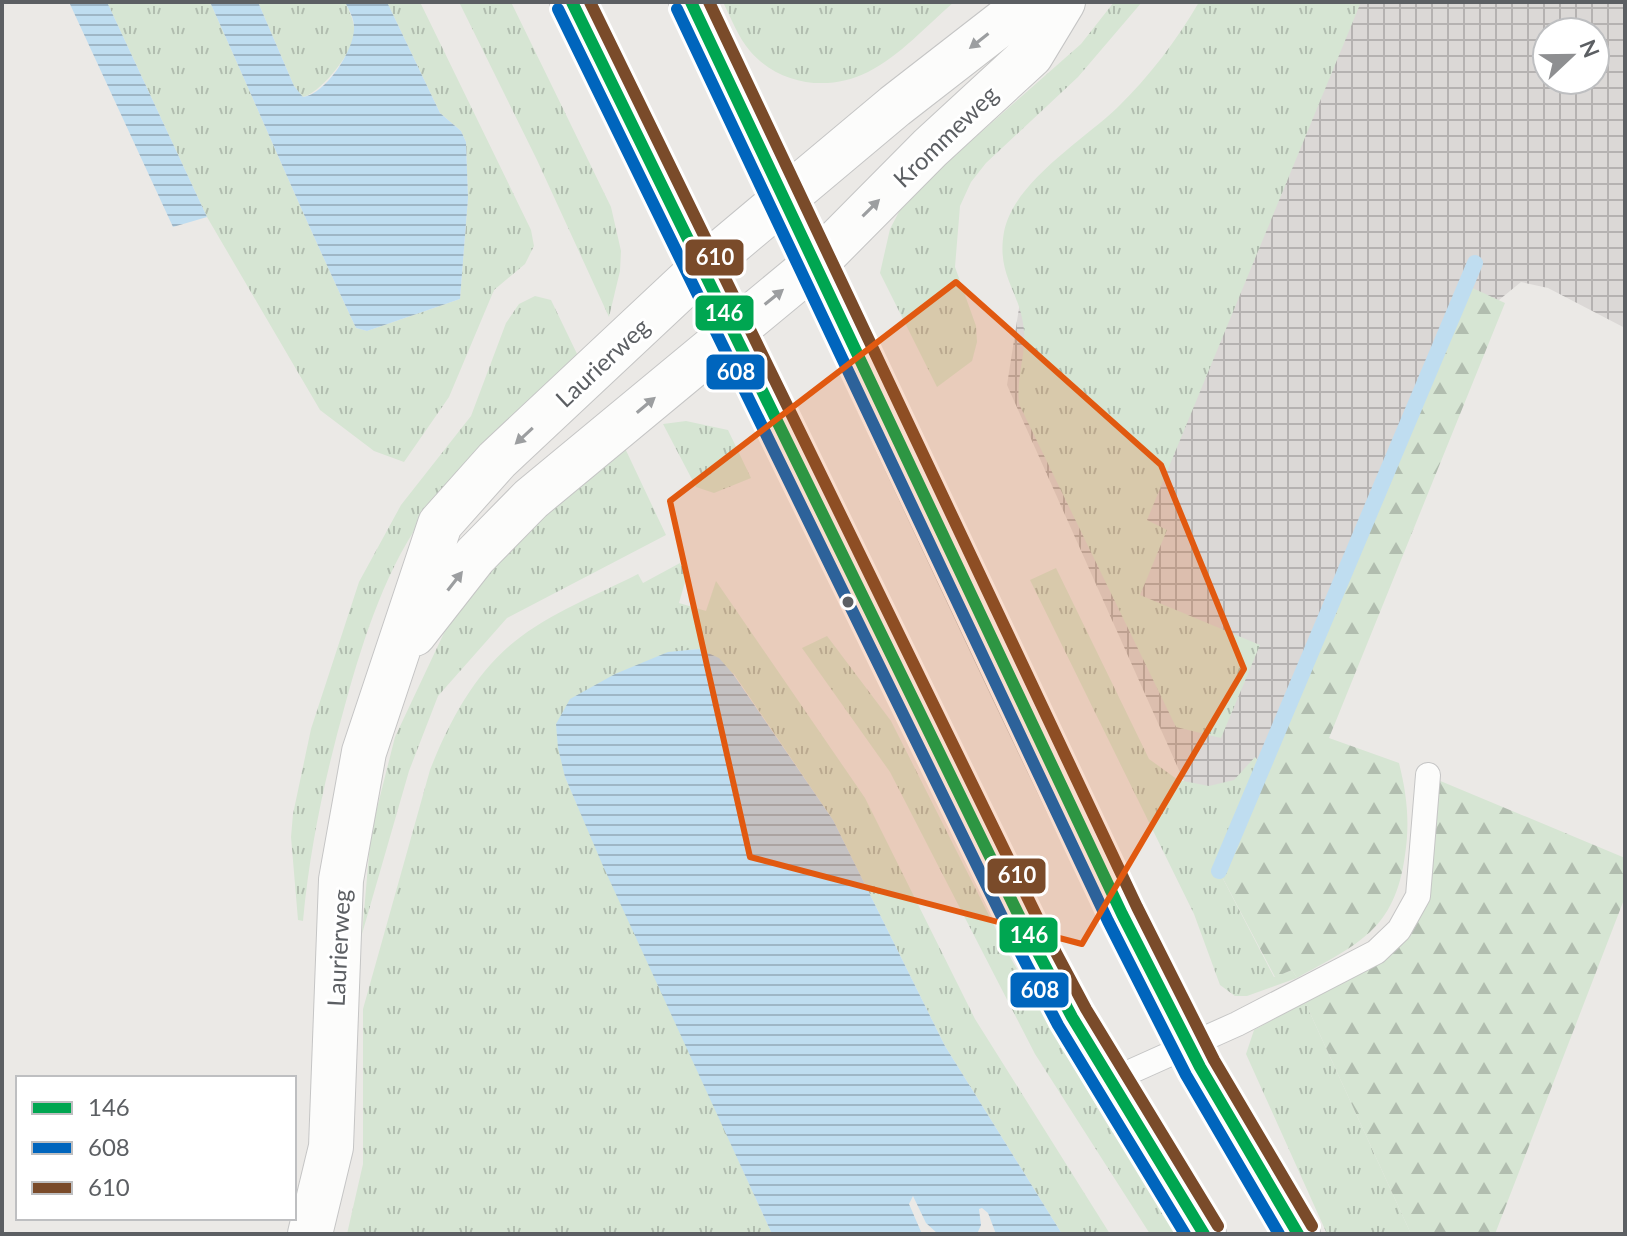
<svg xmlns="http://www.w3.org/2000/svg" width="1627" height="1236" font-family="Lato,sans-serif">
  <style>
    .industrial { fill: url(#industrial-grid); fill-rule: evenodd }
    .grass { fill: url(#grass-tufts) }
    .forest { fill: url(#forest-firs) }
    .water { fill: url(#water-rules) }
    .lines { fill: none; stroke-linecap: round; stroke-linejoin: round }
    .stream { stroke: #bfddf0; stroke-width: 16 }
    .service-casing { stroke: #c5c5c5; stroke-width: 26 }
    .minor-casing { stroke: #c5c5c5; stroke-width: 46 }
    .tertiary-casing { stroke: #c5c5c5; stroke-width: 46 }
    .service { stroke: #fcfcfb; stroke-width: 24 }
    .minor { stroke: #fcfcfb; stroke-width: 44 }
    .tertiary { stroke: #fcfcfb; stroke-width: 44 }
    .bus-1-casing { stroke: #fff; stroke-width: 18 }
    .bus-2-casing { stroke: #fff; stroke-width: 18 }
    .bus-3-casing { stroke: #fff; stroke-width: 18 }
    .bus-1 { stroke: #00a651; stroke-width: 12 }
    .bus-2 { stroke: #0065bd; stroke-width: 12 }
    .bus-3 { stroke: #7a4b2a; stroke-width: 12 }
    .oneway { fill: #9c9ea0 }
    .marked { fill: #e15910; fill-opacity: 0.2; stroke: #e15910; stroke-width: 6; stroke-linejoin: round }
    .bus-dot { fill: #5c5f63; stroke: #fff; stroke-width: 3 }
    .labels { text-anchor: middle; dominant-baseline: central; stroke-width: 6; stroke-linejoin: round; paint-order: stroke }
    .street-label { font-size: 24px; fill: #5c5f63; stroke: #fff }
    .line-badge { stroke: #fff; stroke-width: 3 }
    .badge-label { font-size: 22px; text-anchor: middle; font-weight: bold; fill: #fff }
  </style>
  <defs>
    <pattern id="industrial-grid" width="8" height="8" patternUnits="userSpaceOnUse" patternTransform="scale(2)"><rect width="8" height="8" fill="#dbd8d6"/><path d="M0 4h8M4 0v8" fill="none" stroke="#b5b2b1"/></pattern>
    <pattern id="grass-tufts" width="24" height="20" patternUnits="userSpaceOnUse" patternTransform="scale(2)"><rect width="24" height="20" fill="#d6e5d3"/><path d="M3 7l-1-3M5 7V3M7 7l1-3M15 17l-1-3M17 17v-4M19 17l1-3" fill="none" stroke="#b1bdaf"/></pattern>
    <pattern id="forest-firs" width="22" height="20" patternUnits="userSpaceOnUse" patternTransform="scale(2)"><rect width="22" height="20" fill="#d6e5d3"/><path d="M5 1l3.5 6h-7zM16 11l3.5 6h-7z" fill="#b1bdaf"/></pattern>
    <pattern id="water-rules" width="6" height="5" patternUnits="userSpaceOnUse" patternTransform="scale(2)"><rect width="6" height="5" fill="#bfddf0"/><path d="M0 2.5h6" fill="none" stroke="#9eb6c6"/></pattern>
  </defs>
  <rect width="100%" height="100%" fill="#ebe9e6"/>
  <path class="industrial" d="M1222,2H1625V328L1548,288L1521,282L1472,322L1229,882L1007,385L1034,212ZM1547,32H1595V80H1547Z"/>
  <path class="grass" d="M107,2H210C259,111 305,220 356,328L367,331L460,299L468,198L466,142L461,131L440,113L387,2H420L531,230L534,246L525,264L494,290L449,397L404,462L374,451L320,410L207,217Z
    M258,2H345C351,15 357,26 353,40C349,56 319,95 302,97L294,86Z
    M459,2H511L611,207L621,251L620,271L609,317L537,160Z
    M723,2H954C927,25 900,56 868,72C829,92 779,85 750,51C738,37 731,18 723,2Z
    M1114,2H1142L1078,77L986,163L971,182L960,206L955,267L976,326L977,342L972,361L937,387L880,273L890,229L903,204L928,179L1081,44Z
    M1199,2H1361L1147,520L1167,530L1140,595L1260,645L1221,738L1176,727L1019,404C1016,378 1026,356 1024,331C1021,292 996,276 1004,232C1013,183 1082,141 1117,108C1149,77 1177,40 1199,2Z
    M535,296L551,300L579,358C535,400 487,440 447,486C392,549 367,626 345,705C325,777 310,846 303,921L298,920L291,837L293,814L311,729L359,582L401,505L471,416L506,323L519,304Z
    M686,421L728,430L751,478L714,493L696,487L663,424Z
    M623,444L666,535L507,618L438,696L409,771L362,934L371,832L395,737L451,618L500,555Z
    M680,563L687,575L679,603L706,611L716,581L865,798L975,1019L1110,1234H1062L945,1046L833,820L734,674L699,649C636,654 604,687 556,724L565,777L579,809L772,1234H347L363,1164V1009L430,770C448,724 474,674 514,642C550,613 597,595 638,574L643,583Z
    M1056,568L1149,759L1178,780L1209,786L1234,780L1255,757L1264,766L1219,871L1274,977L1292,970L1297,978L1247,996H1235L1220,985L1194,914L1030,580Z
    M827,636L891,721L1009,955L1055,1035L1106,1122L1180,1234H1150L1035,1054L890,772L802,648Z
    M1305,1002L1411,1234H1327L1246,1054L1254,1030Z"/>
  <path class="forest" d="M1466,285L1505,303L1329,738L1399,763C1407,795 1410,823 1405,855C1395,930 1358,944 1297,978L1292,970L1275,977L1219,871Z
    M1438,780L1625,858V897L1495,1234H1411L1305,1002L1376,962L1397,943Z"/>
  <path class="water" d="M69,2H107L207,217L173,227Z
    M210,2H258L294,86L303,97C326,94 355,49 354,27C354,18 349,10 345,2H387L440,113L461,131L466,142L468,198L460,299L367,331L356,328C305,220 259,111 210,2Z
    M699,649L719,658L733,674L833,820L945,1046L1062,1234H996L988,1213L982,1208L979,1209L981,1225L977,1234H938L926,1223L913,1196L909,1204L922,1234H772L603,866L565,777L558,748L556,724L570,699L615,674L668,652Z"/>
  <g class="lines">
    <path class="stream" d="M1219,871L1475,263"/>
    <g class="service-casing">
      <path id="service" d="M1112,1080L1237,1024L1376,952L1399,930L1418,896L1428,775"/>
    </g>
    <g class="minor-casing">
      <path id="minor" d="M414,634L475,556L531,499L816,263L930,148L1031,55L1063,2
        M310,1234L331,1147L341,880L364,752L440,524L497,460L703,267L895,106L1007,19L1046,2"/>
    </g>
    <g class="tertiary-casing">
      <path id="tertiary" d="M572,2L1024,926L1072,1017L1204,1234
        M691,2C857,349 1012,701 1187,1043C1220,1108 1261,1171 1298,1234"/>
    </g>
    <use href="#service" class="service"/>
    <use href="#minor" class="minor"/>
    <use href="#tertiary" class="tertiary"/>
    <g class="bus-1-casing">
      <path id="bus-1" d="M572,2L1024,926L1072,1017L1204,1234
        M691,2L1122,914L1200,1067L1298,1234"/>
    </g>
    <g class="bus-2-casing">
      <path id="bus-2" d="M558,9L1010,933L1058,1025L1185,1234
        M677,9L1108,921L1186,1075L1279,1234"/>
    </g>
    <g class="bus-3-casing">
      <path id="bus-3" d="M590,2L1038,919L1086,1009L1218,1226
        M709,2L1137,907L1214,1060L1312,1226"/>
    </g>
    <use href="#bus-1" class="bus-1"/>
    <use href="#bus-2" class="bus-2"/>
    <use href="#bus-3" class="bus-3"/>
  </g>
  <defs><path id="oneway-solid" d="M-6-.8H1V-3.2L6.5 0L1 3.2V.8H-6Z" transform="scale(2)"/></defs>
  <g class="oneway">
    <use href="#oneway-solid" transform="translate(979 41) rotate(142)"/>
    <use href="#oneway-solid" transform="translate(871 208) rotate(-45)"/>
    <use href="#oneway-solid" transform="translate(774 297) rotate(-39)"/>
    <use href="#oneway-solid" transform="translate(646 405) rotate(-40)"/>
    <use href="#oneway-solid" transform="translate(524 436) rotate(137)"/>
    <use href="#oneway-solid" transform="translate(455 581) rotate(-52)"/>
  </g>
  <path class="marked" d="M956,282L1161,465L1244,669L1082,944L750,857L670,501Z"/>
  <circle class="bus-dot" cx="848" cy="602" r="7"/>
  <g class="labels">
    <g class="street-label">
      <text transform="translate(945 136) rotate(-44)">Krommeweg</text>
      <text transform="translate(602 362) rotate(-43)">Laurierweg</text>
      <text transform="translate(338 948) rotate(-87)">Laurierweg</text>
    </g>
  </g>
  <g class="line-badge">
    <rect x="684" y="238" width="61" height="39" rx="8" fill="#7a4b2a"/>
    <rect x="694" y="294" width="61" height="38" rx="8" fill="#00a651"/>
    <rect x="705" y="353" width="61" height="38" rx="8" fill="#0065bd"/>
    <rect x="986" y="857" width="61" height="38" rx="8" fill="#7a4b2a"/>
    <rect x="998" y="916" width="61" height="38" rx="8" fill="#00a651"/>
    <rect x="1009" y="971" width="61" height="38" rx="8" fill="#0065bd"/>
  </g>
  <g class="badge-label">
    <text x="715" y="265">610</text>
    <text x="724" y="321">146</text>
    <text x="736" y="380">608</text>
    <text x="1017" y="883">610</text>
    <text x="1029" y="943">146</text>
    <text x="1040" y="998">608</text>
  </g>
  <rect width="1627" height="1236" fill="none" stroke="#5c5f63" stroke-width="8"/>
  <rect x="16" y="1076" width="280" height="144" fill="#ffffff" stroke="#bebfc1" stroke-width="2"/>
  <rect x="32" y="1102" width="40" height="12" fill="#00a651" stroke="#bebfc1" stroke-width="2"/>
  <text x="88" y="1116" font-size="24" fill="#5c5f63">146</text>
  <rect x="32" y="1142" width="40" height="12" fill="#0065bd" stroke="#bebfc1" stroke-width="2"/>
  <text x="88" y="1156" font-size="24" fill="#5c5f63">608</text>
  <rect x="32" y="1182" width="40" height="12" fill="#7a4b2a" stroke="#bebfc1" stroke-width="2"/>
  <text x="88" y="1196" font-size="24" fill="#5c5f63">610</text>
  <g transform="translate(1571 56) rotate(68)"><circle r="38" fill="#ffffff" stroke="#bebfc1" stroke-width="2"/>
  <path d="M0-6L14 30L0 20L-14 30Z" fill="#8e8f91"/>
  <text y="-12" font-size="22" font-weight="bold" text-anchor="middle" fill="#5c5f63">N</text>
  </g>
</svg>
